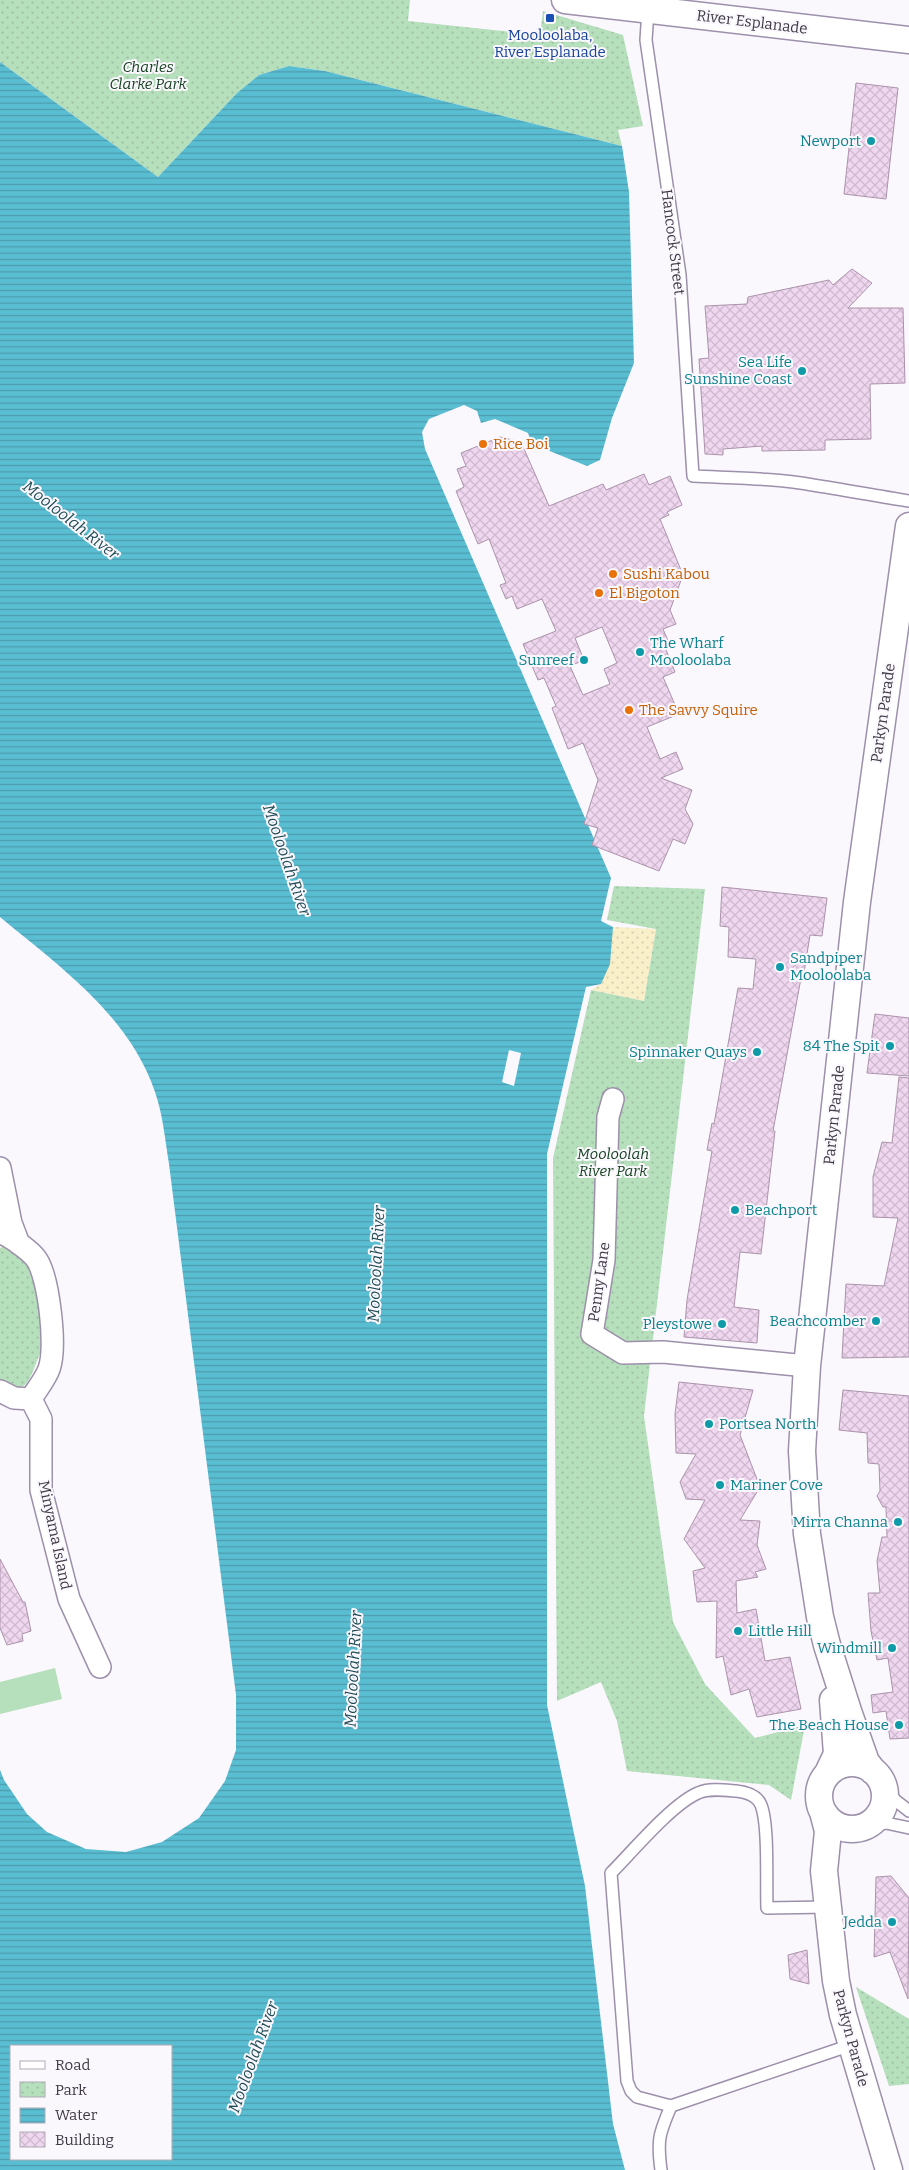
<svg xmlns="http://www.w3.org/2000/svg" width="909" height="2170" font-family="Bitter,serif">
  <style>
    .green { fill: #b6dfbc }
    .sand { fill: url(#sand-dots) }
    .park { fill: url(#park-dots) }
    .water { fill: url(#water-rules); fill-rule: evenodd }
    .pier { fill: #faf7fd }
    .building { fill: url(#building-cross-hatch); stroke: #ab93aa; fill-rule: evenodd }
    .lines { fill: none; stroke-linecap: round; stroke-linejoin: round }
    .service-casing { stroke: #9d90ab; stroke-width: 14 }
    .minor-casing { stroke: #9d90ab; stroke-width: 24 }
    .tertiary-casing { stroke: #9d90ab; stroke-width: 29 }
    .service { stroke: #fff; stroke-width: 11 }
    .minor { stroke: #fff; stroke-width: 21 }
    .tertiary { stroke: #fff; stroke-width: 26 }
    .transit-dot { fill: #1a4fb4; stroke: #faf7fd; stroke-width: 2 }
    .culture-dot { fill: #0f9aa8; stroke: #faf7fd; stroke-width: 2 }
    .food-dot { fill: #e8710a; stroke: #faf7fd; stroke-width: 2 }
    .labels { text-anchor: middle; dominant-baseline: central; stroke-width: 4; stroke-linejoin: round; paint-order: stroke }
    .street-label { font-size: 15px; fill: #403a46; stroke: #faf7fd }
    .transit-label { font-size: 15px; fill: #164399; stroke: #faf7fd }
    .park-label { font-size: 15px; font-style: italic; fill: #164321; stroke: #faf7fd }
    .culture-label { font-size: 15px; fill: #0d838f; stroke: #faf7fd; text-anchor: end }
    .food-label { font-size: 15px; fill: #c56008; stroke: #faf7fd; text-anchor: start }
    .water-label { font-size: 16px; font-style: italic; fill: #1f4c55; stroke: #faf7fd }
  </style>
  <defs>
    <pattern id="sand-dots" width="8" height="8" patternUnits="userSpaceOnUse" patternTransform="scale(1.25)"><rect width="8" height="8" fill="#f9efc9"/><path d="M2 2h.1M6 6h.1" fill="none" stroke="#d6ceae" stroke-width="1.8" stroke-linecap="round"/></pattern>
    <pattern id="park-dots" width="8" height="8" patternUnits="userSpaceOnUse" patternTransform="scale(1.25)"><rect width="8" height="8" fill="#b6dfbc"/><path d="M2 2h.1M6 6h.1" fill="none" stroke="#9ec0a3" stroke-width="1.8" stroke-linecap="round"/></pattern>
    <pattern id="water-rules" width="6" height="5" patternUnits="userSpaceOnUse" patternTransform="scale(1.25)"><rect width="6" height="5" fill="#5abed3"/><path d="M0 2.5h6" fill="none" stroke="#4c9bad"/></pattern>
    <pattern id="building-cross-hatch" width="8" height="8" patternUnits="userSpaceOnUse" patternTransform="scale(1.25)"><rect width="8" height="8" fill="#f0d7f0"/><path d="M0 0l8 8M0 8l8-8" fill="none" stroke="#cfb9cf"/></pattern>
  </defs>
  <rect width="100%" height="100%" fill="#faf7fd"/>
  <path class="green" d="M55,1668L62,1699L0,1714V1682Z"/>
  <path class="sand" d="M613,927L656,929L644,1001L591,990L601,984Z"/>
  <path class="park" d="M0,0H410L408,21L540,35L543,11L623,35L643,126L618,130L622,146L325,71L289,66L259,75L237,93L158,177L0,62Z
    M614,886L705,889L644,1416L673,1622L705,1684L755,1738L805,1725L791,1800L769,1785L627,1771L617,1721L601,1682L557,1701L553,1158L591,990L644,1001L656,929L607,920Z
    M5,1246C10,1249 18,1251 22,1256C34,1271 46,1329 42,1348C40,1354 37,1360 35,1366C27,1387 21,1395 0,1381V1248Z
    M856,1987L909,2019V2084L889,2086Z"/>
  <path class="water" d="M0,62L158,177L237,93L259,75L289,66L325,71L622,146L629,192L634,363L612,418L600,460L587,466L532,444L528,433L495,419L481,423L477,411L464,405L429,419L422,432L425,449L611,878L601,921L613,927L610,964L601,984L586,987L547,1154V1705L585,1886L613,2124L625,2170H0V1770L4,1780L27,1814L47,1832L86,1849L126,1852L162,1842L199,1818L225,1781L236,1750V1695L169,1164C165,1140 163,1115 155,1092C129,1015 60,967 0,917ZM11,2046H171V2159H11Z"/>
  <path class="pier" d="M509,1050L521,1053L514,1086L502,1082Z"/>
  <path class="building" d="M856,83L898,88L886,199L844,194Z
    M852,269L872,283L848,308H903L905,383L870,384L871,439L825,440V450L762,451V446L723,449V455L705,454L699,359L709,358L705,306L747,304L748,297L829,280L833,285Z
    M500,437L521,442L549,506L603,484L606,490L644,474L649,485L670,476L682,505L667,512L669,515L660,519L683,575L670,610L676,624L663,629L669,643L664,645L675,672L663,677L679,714L647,727L660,759L676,752L683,769L661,778L692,790L685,809L693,824L685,844L673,839L659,871L592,845L598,828L584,824L598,780L583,743L568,749L552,708L556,706L544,678L538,680L523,644L556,631L542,599L517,609L512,596L506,599L500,585L506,583L489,539L478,544L456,491L464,487L457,469L466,466L461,453ZM602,627L617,663L604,669L610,684L583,695L570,666L584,660L575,638Z
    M722,887L827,898L822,936L810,935L803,979L801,978L773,1131H775L761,1254L740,1252L734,1307L759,1310L757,1343L684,1337L687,1300L712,1151L707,1150L712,1123L714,1124L738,988L753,989L756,959L728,957L729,927L720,926Z
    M875,1014L909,1018V1076L867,1073Z
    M899,1077L909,1078V1357L842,1358L846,1284L884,1286L898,1218L873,1217V1177L882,1142L892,1143Z
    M679,1382L753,1390L740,1435L760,1487L740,1520L760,1521L757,1545L766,1569L755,1572L758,1577L736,1581L737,1613L756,1609L765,1661L790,1657L801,1709L757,1717L749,1689L731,1695L723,1656L716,1658L717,1601L697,1602L693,1571L705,1568L684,1539L705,1500L686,1499L680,1482L696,1454L676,1453L675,1414Z
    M843,1390L909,1396V1738L890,1739L886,1711L873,1713L871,1695L893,1692L888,1658L877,1660L871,1631L868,1593H880L877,1561L882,1537H887L886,1507H883L877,1496L880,1491L879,1464L868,1463L867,1433L839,1430Z
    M0,1559L23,1602H25L31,1631L22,1634L23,1641L7,1645L0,1628Z
    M891,1876L909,1898L908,1999L890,1952L874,1957L876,1877Z
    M807,1950L809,1984L790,1979L788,1955Z"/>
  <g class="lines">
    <g class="service-casing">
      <path id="service" d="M648,10L646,40L680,275L693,476C733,478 774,478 813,485C845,490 877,496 909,501
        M881,1782L895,1800L909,1811
        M865,1825L886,1823L909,1828
        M828,1907L767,1908C766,1884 769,1825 761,1805C757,1795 745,1792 736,1791C724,1790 709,1788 698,1793C672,1804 632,1852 611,1873L627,2081L631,2091L637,2097L671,2106L851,2045
        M661,2170C657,2140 659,2134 671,2106"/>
    </g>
    <g class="minor-casing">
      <path id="minor" d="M613,1099L608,1117L604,1260L592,1334L623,1353L663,1352L807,1366
        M0,1168L11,1223L19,1244
        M0,1233C9,1235 32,1252 37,1260C49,1279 57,1348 49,1369C45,1380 36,1390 31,1399
        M0,1391L14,1398L31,1399
        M31,1399L41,1419V1490L69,1599L100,1667"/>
    </g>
    <g class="tertiary-casing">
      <path id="tertiary" d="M565,0L909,40
        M819 1796a33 33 0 1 1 66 0a33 33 0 1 1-66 0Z
        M873,1771L866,1762L848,1711L827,1645L820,1617L807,1534L802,1451L807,1366L857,902L909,526
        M828,1773L837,1754L833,1700
        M823,1812L828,1831L824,1871L836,1981L843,2015L889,2170"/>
    </g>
    <use href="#service" class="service"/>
    <use href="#minor" class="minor"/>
    <use href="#tertiary" class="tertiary"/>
  </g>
  <rect class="transit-dot" x="545" y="13" width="10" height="10" rx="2.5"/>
  <g class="culture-dot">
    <circle cx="871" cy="141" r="5"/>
    <circle cx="802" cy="371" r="5"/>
    <circle cx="640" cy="652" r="5"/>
    <circle cx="584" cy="660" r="5"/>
    <circle cx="780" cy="967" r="5"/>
    <circle cx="890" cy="1046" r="5"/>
    <circle cx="757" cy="1052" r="5"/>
    <circle cx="735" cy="1210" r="5"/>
    <circle cx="876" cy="1321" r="5"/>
    <circle cx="722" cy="1324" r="5"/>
    <circle cx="709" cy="1424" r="5"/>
    <circle cx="720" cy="1485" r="5"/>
    <circle cx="898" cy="1522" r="5"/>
    <circle cx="738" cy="1631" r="5"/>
    <circle cx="892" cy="1648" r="5"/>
    <circle cx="899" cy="1725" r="5"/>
    <circle cx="892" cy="1922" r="5"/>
  </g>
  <g class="food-dot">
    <circle cx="483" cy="444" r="5"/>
    <circle cx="613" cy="574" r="5"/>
    <circle cx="599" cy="593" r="5"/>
    <circle cx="629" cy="710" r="5"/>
  </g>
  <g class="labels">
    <g class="street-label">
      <text transform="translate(752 22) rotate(7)">River Esplanade</text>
      <text transform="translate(673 242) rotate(83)">Hancock Street</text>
      <text transform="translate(883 713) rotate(-82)">Parkyn Parade</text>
      <text transform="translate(834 1115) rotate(-84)">Parkyn Parade</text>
      <text transform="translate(599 1282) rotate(-82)">Penny Lane</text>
      <text transform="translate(55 1535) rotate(78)">Minyama Island</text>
      <text transform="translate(851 2038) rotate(75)">Parkyn Parade</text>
    </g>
    <g class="transit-label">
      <text x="550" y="35">Mooloolaba,<tspan x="550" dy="17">River Esplanade</tspan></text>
    </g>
    <g class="park-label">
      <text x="148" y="67">Charles<tspan x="148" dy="17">Clarke Park</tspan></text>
      <text x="613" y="1154">Mooloolah<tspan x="613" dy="17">River Park</tspan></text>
    </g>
    <g class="culture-label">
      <text x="861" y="141">Newport</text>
      <text x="792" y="362">Sea Life<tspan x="792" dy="17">Sunshine Coast</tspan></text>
      <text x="650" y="643" text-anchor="start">The Wharf<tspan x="650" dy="17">Mooloolaba</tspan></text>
      <text x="574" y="660">Sunreef</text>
      <text x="790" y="958" text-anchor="start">Sandpiper<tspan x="790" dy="17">Mooloolaba</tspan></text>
      <text x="880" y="1046">84 The Spit</text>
      <text x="747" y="1052">Spinnaker Quays</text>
      <text x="745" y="1210" text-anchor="start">Beachport</text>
      <text x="866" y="1321">Beachcomber</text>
      <text x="712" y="1324">Pleystowe</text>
      <text x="719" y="1424" text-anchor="start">Portsea North</text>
      <text x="730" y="1485" text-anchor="start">Mariner Cove</text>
      <text x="888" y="1522">Mirra Channa</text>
      <text x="748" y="1631" text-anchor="start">Little Hill</text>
      <text x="882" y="1648">Windmill</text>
      <text x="889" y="1725">The Beach House</text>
      <text x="882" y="1922">Jedda</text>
    </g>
    <g class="food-label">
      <text x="493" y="444">Rice Boi</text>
      <text x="623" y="574">Sushi Kabou</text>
      <text x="609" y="593">El Bigoton</text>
      <text x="639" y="710">The Savvy Squire</text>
    </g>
    <g class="water-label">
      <text transform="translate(71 520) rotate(38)">Mooloolah River</text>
      <text transform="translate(287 860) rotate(71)">Mooloolah River</text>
      <text transform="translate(376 1264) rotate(-87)">Mooloolah River</text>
      <text transform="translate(353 1669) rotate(-87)">Mooloolah River</text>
      <text transform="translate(253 2057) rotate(-70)">Mooloolah River</text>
    </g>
  </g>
  <rect x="10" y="2045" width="162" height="115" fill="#faf7fd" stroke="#b0abb4"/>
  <rect x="20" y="2061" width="25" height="8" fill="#ffffff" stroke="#b0abb4"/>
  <text x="55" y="2070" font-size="15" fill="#403a46">Road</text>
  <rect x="20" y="2082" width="25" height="15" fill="url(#park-dots)" stroke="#b0abb4"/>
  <text x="55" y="2095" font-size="15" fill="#403a46">Park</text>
  <rect x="20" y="2108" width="25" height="15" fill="url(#water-rules)" stroke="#b0abb4"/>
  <text x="55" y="2120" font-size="15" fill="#403a46">Water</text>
  <rect x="20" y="2132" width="25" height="15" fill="url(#building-cross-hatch)" stroke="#b0abb4"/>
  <text x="55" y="2145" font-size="15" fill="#403a46">Building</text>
</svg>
